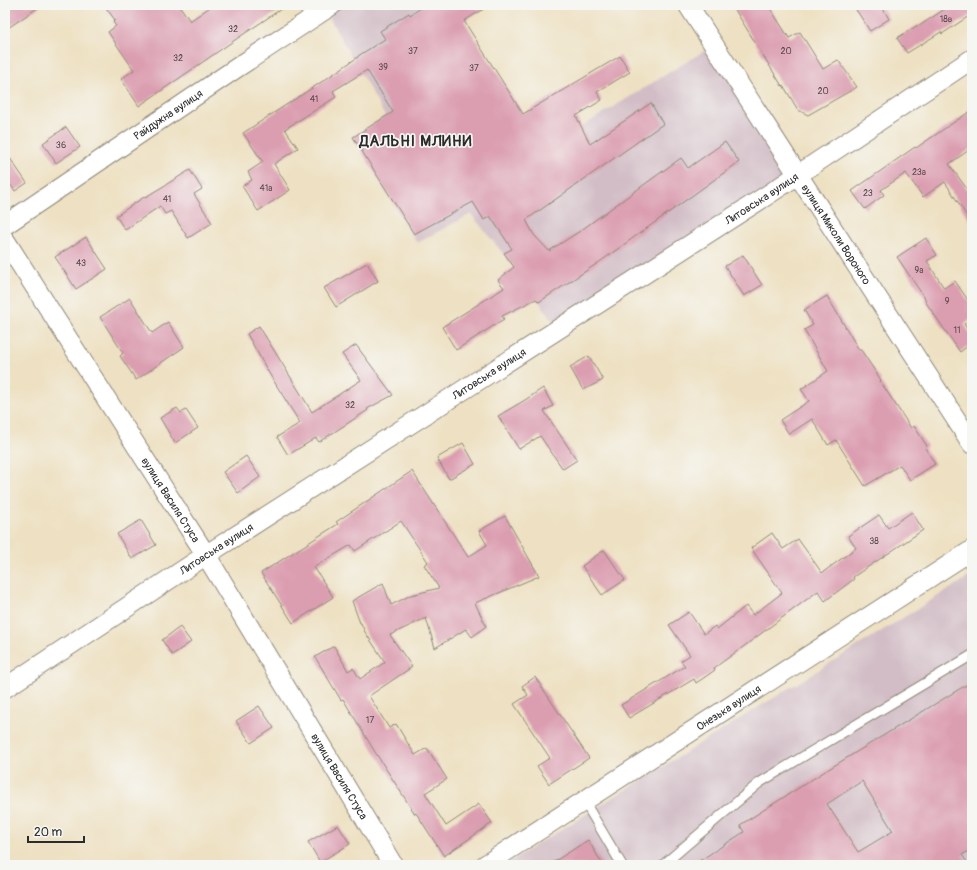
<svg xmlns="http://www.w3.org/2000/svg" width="977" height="870" font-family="Pangolin,sans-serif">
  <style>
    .industrial { fill: #d2bdc6 }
    .building { fill: #db9eb1; fill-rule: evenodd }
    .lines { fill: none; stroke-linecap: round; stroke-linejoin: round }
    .lane-casing { stroke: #8c8677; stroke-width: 11 }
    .street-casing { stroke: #8c8677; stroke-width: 21 }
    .lane { stroke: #fff; stroke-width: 9 }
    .street { stroke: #fff; stroke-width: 19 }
    .labels { text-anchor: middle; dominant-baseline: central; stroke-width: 3.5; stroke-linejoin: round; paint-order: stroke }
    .number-label { font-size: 9px; fill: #57484c }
    .street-label { font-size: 11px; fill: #2b2b2b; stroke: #f6f6f2 }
    .district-label { font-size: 15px; font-weight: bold; letter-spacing: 1px; fill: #2b2b2b; stroke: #f6f6f2 }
  </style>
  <rect width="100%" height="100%" fill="#f6f6f2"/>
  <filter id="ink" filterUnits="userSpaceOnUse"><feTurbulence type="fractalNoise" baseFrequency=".025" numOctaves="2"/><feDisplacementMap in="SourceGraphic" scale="8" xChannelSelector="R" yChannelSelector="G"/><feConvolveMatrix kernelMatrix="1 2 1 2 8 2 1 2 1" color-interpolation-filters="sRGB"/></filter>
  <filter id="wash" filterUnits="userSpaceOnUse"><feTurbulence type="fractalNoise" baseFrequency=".012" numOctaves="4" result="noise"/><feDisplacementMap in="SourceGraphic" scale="16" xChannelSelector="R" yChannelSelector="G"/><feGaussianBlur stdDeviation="0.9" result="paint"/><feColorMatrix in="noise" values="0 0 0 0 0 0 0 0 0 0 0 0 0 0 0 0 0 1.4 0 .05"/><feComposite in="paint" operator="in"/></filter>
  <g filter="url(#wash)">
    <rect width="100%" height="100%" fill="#eee1c3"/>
    <path class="industrial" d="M337,5H454L523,114L559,92L581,127L712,46L794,174L558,328L514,267L471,214L417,243L353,137L385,116L326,12Z
      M972,575V865H504Z"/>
    <g id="blocks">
      <path class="building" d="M5,5H42L5,30Z
        M104,5H179L190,21L213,5H287L226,46L139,106L121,79L134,70L108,32L116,26L113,22L115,20Z
        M426,5H490L464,21L523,114L620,56L630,72L597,92L602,100L576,116L590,144L651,103L663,124L526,220L534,235L549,251L580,231L681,158L688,168L725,142L739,162L601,261L539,302L536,299L502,316L504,319L456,350L442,327L504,288L498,280L514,267L504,253L512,249L490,216L484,220L473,202L414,234L353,137L393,112L367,70L333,91L336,97L285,129L298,148L274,164L290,190L258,211L242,186L252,180L248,172L263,162L243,133L326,79L358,57V56L385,39L380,31L409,13L410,15Z
        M732,5H768L789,38L800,32L823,69L838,60L857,87L808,115L798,110L783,85L782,86Z
        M853,5H881L889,19L870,31Z
        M951,5H972V14L942,34L941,32L907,53L897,38L918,25L919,26Z
        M972,110V148L949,164L967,189L972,186V224L945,182L923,197L906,173L881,190L884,195L865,209L852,191L915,147L916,148Z
        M66,127L80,147L56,163L43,143Z
        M5,151L27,183L15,191L5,177Z
        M190,170L202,189L194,194L212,223L188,238L171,211L165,214L160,206L125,230L116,216L144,197V198Z
        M86,237L107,269L76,289L55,257Z
        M926,238L937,255L927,261L944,288L955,281L972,306V319L964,324L972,336V343L960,352L925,301L926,300L897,257Z
        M743,255L762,285L744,296L725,266Z
        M367,263L378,281L336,307L324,288Z
        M827,296L859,350H861L881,380L880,381L911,428L914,426L927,446L925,448L935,464L910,480L900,465L865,486L836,440L828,445L812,419L789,434L780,420L809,401L801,389L828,371L804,330L813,325L804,310Z
        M130,298L152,333L168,322L184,347L136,380L120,356L123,353L100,317Z
        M259,326L312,412L361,380L342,354L356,345L393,395L367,409L368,410L319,442L316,438L288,455L277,437L300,423L270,375L247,334Z
        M589,356L603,380L583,390L570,367Z
        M543,388L553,406L544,411L577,460L563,469L540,436L519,449L498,416L525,400Z
        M177,408L181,413L186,410L198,428L175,443L160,418Z
        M463,443L475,464L449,479L437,458Z
        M246,456L260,477L238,493L223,472Z
        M412,471L468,557L487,545L479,531L505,516L539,576L475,603L486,626L472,637L466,629L435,648L426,618L390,635L412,667L369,696L389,728L396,724L415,755L427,748L447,779L425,793L446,826L479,804L492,823L444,856L416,813L415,814L375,752L343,699L341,700L315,657L334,646L348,671L353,668L360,679L385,662L365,632L361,623H360L352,601L383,583L391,605L411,595L439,588L424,565L428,562L401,521L355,551L351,545L314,567L333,597L293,623L261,573L338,524L336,522Z
        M912,512L923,530L853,577L854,579L825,601L818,591L739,650L714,668L715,670L705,677L696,683L694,679L629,718L621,705L685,666L681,661L690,655L669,625L689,612L704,634L715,626L717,629L746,606L753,615L782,593L751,548L772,533L783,549L798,539L822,573L856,548L848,536L879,515L888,528Z
        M141,520L156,545L132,559L117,534Z
        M604,550L625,580L602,595L582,566Z
        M180,627L191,642L172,655L162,640Z
        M535,677L589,758L549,784L537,766L550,758L514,704L528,695L522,686Z
        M966,685L972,696V849L962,855L969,865H693L744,832L740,825L827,770ZM862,781L893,831L858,852L827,804Z
        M259,706L274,728L251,743L236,721Z
        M338,825L350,844L320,862L308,842Z
        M588,840L603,865H549Z"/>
    </g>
  </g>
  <g filter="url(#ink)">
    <use href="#blocks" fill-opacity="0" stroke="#8c8677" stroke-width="1"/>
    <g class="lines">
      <g class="lane-casing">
        <path id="lane" d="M584,801L622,865
          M663,865L759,783L972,655"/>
      </g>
      <g class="street-casing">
        <g id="street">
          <path id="s1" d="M688,5L972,444"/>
          <path id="s2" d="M5,225L235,69L332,5"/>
          <path id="s3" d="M5,240L206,555L393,865"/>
          <path id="s4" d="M5,688L206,555L769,194L972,59"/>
          <path id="s5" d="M485,865L972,550"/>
        </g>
      </g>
      <use href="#lane" class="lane"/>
      <use href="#street" class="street"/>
    </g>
  </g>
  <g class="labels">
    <g class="number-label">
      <text x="946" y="19">18в</text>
      <text x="233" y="29">32</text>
      <text x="413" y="51">37</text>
      <text x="786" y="51">20</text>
      <text x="178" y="58">32</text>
      <text x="383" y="67">39</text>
      <text x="474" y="68">37</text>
      <text x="823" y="91">20</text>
      <text x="314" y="99">41</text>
      <text x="61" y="145">36</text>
      <text x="919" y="172">23а</text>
      <text x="266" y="188">41а</text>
      <text x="868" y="193">23</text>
      <text x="167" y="199">41</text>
      <text x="81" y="263">43</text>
      <text x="919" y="270">9а</text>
      <text x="947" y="301">9</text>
      <text x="957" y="330">11</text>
      <text x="350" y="405">32</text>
      <text x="874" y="541">38</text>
      <text x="370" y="720">17</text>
    </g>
    <g class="street-label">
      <text stroke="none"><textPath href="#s2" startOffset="197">Райдужна вулиця</textPath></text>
      <text stroke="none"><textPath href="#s4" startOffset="901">Литовська вулиця</textPath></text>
      <text stroke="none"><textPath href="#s1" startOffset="273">вулиця Миколи Вороного</textPath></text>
      <text stroke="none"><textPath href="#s4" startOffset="577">Литовська вулиця</textPath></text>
      <text stroke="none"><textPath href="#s3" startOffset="308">вулиця Василя Стуса</textPath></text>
      <text stroke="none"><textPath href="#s4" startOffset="253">Литовська вулиця</textPath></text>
      <text stroke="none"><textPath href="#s5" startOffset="290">Онезька вулиця</textPath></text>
      <text stroke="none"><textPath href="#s3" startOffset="632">вулиця Василя Стуса</textPath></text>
    </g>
    <g class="district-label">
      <text x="416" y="141">ДАЛЬНІ МЛИНИ</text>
    </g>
  </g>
  <rect width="977" height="870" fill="none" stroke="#f6f6f2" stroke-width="20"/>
  <path d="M28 836v6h56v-6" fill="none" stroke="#2b2b2b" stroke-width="2"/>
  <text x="34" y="836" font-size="12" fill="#2b2b2b" stroke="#f6f6f2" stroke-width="3" paint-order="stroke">20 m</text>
</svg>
